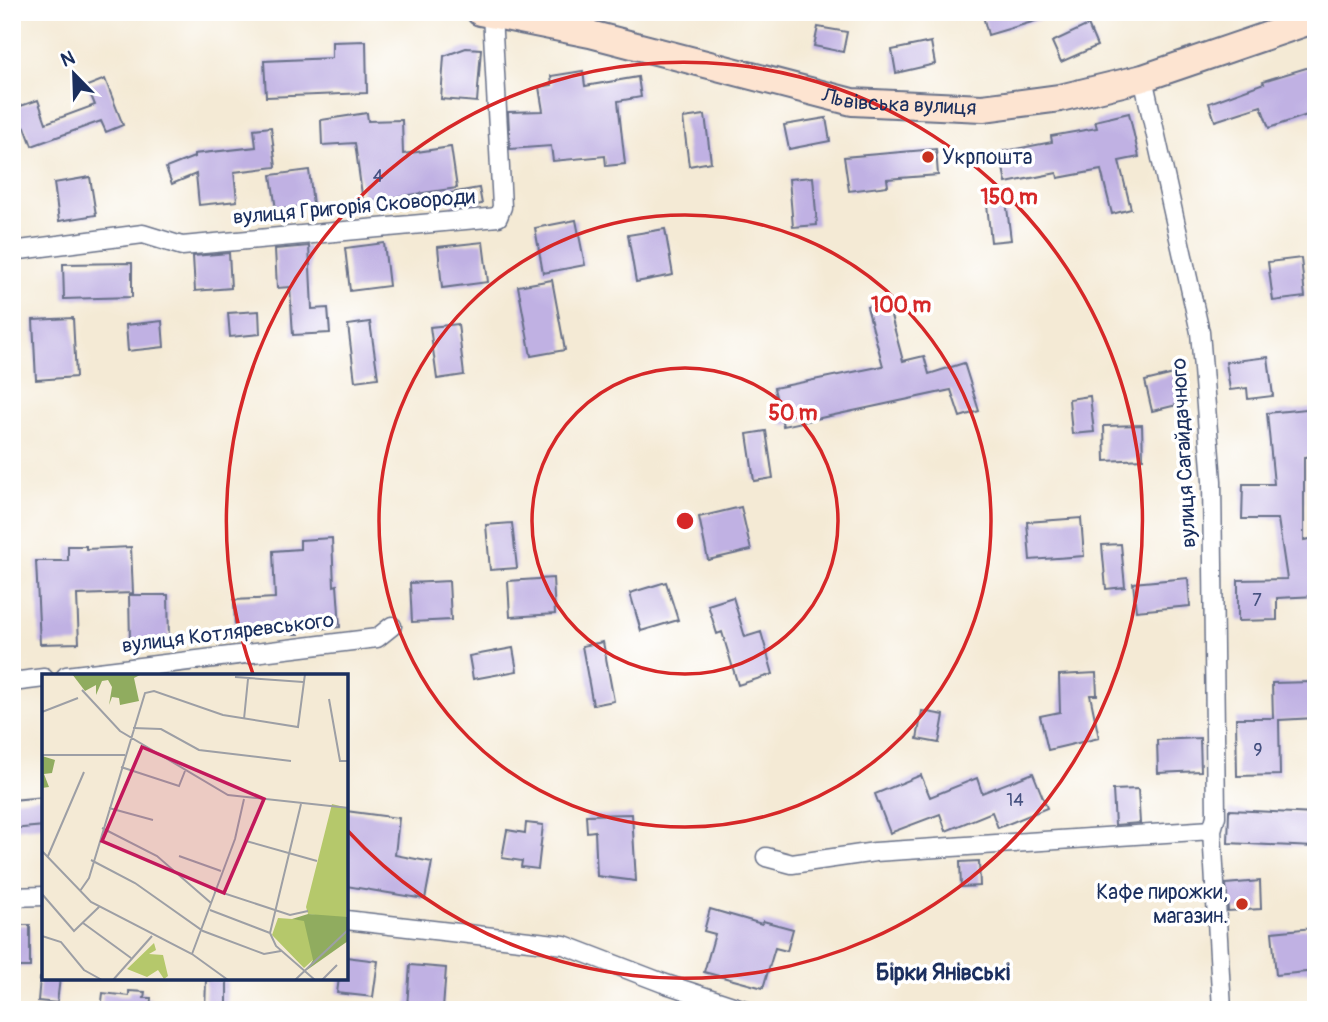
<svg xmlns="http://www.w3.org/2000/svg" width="1328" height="1022" font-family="Pangolin,sans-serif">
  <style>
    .building { fill: #c0b1e3 }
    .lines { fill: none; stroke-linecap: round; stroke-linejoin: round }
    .minor-casing { stroke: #677088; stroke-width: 21 }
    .secondary-casing { stroke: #677088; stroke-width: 30 }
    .minor { stroke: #fff; stroke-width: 18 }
    .secondary { stroke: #fde4d1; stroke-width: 26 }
    .ring { fill: none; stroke: #d62828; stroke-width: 3.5 }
    .poi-dot { fill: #c8321e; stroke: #fff; stroke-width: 2.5 }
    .labels { text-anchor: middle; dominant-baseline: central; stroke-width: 7; stroke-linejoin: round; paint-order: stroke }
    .number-label { font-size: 18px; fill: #44507f }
    .street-label { font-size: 21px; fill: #1b2f5e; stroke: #fff }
    .poi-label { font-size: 21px; fill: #1b2f5e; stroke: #fff; text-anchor: start }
    .neighbourhood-label { font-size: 23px; font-weight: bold; fill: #1b2f5e; stroke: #fff }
    .inset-road { fill: none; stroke: #9d9fa5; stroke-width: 2 }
    .view { fill: #c2185b; fill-opacity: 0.15; stroke: #c2185b; stroke-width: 3.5 }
    .inset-edge { fill: none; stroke: #1b2f5e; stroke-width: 3.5 }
    .centre { fill: #d62828; stroke: #fff; stroke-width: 3.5 }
    .ring-label { font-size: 21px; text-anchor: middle; font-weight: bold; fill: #d62828; stroke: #fff; stroke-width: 7; stroke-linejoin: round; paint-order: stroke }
  </style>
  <rect width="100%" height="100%" fill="#fff"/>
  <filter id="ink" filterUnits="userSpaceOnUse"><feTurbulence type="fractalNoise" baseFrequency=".0143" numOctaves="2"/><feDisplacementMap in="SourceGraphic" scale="14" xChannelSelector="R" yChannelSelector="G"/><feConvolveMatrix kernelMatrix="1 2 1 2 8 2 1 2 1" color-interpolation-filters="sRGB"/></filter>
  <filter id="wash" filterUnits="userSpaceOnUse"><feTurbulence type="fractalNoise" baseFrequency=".00686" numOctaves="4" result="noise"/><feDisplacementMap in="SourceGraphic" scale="28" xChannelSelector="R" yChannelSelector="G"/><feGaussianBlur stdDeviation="1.57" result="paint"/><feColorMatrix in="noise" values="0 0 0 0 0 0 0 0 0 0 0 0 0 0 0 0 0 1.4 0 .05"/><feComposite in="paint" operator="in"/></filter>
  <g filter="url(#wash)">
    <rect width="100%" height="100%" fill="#f4ead5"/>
    <g id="blocks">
      <path class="building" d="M982,12H1048L1049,17L988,35Z
        M1088,25L1097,46L1061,62L1052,42Z
        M818,27L847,32L843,52L814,46Z
        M366,41L367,93L266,97L264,61L332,58V42Z
        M931,42L935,64L896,73L892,50Z
        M466,48L481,49L477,102L441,99L444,56Z
        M1316,65V112L1269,128L1261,106L1215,121L1209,103L1264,83L1263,81Z
        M583,71L585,86L638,77L641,97L618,101L625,164L606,166L605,156L553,161L551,146L510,149L508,112L543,111L539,87L552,85L551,76Z
        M105,79L123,125L106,132L101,121L32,146L25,127L12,131V109L38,100L46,123L95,105L87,86Z
        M367,113L368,121L402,120L403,154L451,147L457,188L363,202L355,143L322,145L321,120Z
        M1129,113L1139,157L1119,161L1131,209L1112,214L1101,170L1058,178L1057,173L1006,183L1000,152L1052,142L1051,136L1097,128L1095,121Z
        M705,115L711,162L689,166L683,118Z
        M826,118L830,141L789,149L784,125Z
        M271,127L276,167L234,172L237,201L199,205L196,174L172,184L166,168L194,157V154L256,147L254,129Z
        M936,149L938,175L887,179L888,186L849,191L844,157Z
        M309,170L313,205L276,210L271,175Z
        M90,177L96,215L59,221L54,183Z
        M813,177L817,225L793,227L789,179Z
        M479,188L482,204L453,209L450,193Z
        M1005,192L1011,240L991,242L986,195Z
        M576,220L585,265L543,273L535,228Z
        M665,229L673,275L636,282L628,235Z
        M483,242L488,282L442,288L438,247Z
        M384,243L389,286L350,291L345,248Z
        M309,246L312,309L328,308L330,333L293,335L290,287L277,288L275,249Z
        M229,253L231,288L195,291L193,256Z
        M1301,258L1305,297L1273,301L1268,262Z
        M132,263V297L64,299L63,264Z
        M552,280L565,350L531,356L518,286Z
        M887,301L903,361L924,356L929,374L964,363L979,411L960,417L951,390L783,426L774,388L883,366L867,307Z
        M259,311L260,334L230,337L228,313Z
        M73,318L76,377L36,380L33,320Z
        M162,321L164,347L128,351L126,325Z
        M370,322L378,378L355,381L348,325Z
        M458,324L464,375L437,379L430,327Z
        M1268,357L1273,396L1248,399L1247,388L1230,390L1226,362Z
        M1174,374L1181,404L1152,411L1145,381Z
        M1090,396L1094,432L1072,434L1069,399Z
        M1316,408V456L1304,457V540L1316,538V596L1277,598V620L1238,621V580L1287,579L1278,519H1242L1243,484H1274L1267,413Z
        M1142,425L1143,459L1105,461L1104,426Z
        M766,431L773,478L754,481L747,434Z
        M741,507L751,550L708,560L699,517Z
        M1081,518L1084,556L1030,560L1027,522Z
        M512,523L517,568L490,570L486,525Z
        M332,538L334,586L337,585L340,627L299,630V634H279V626L235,628L234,600L275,598L273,551L300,549V540Z
        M1121,544L1125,587L1106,589L1102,545Z
        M68,546H86V549L131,547L133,593L77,595L79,643L40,644L36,561H68Z
        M553,578L555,614L510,617L508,581Z
        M1188,578L1190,606L1136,611L1133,583Z
        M449,581L451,620L412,622L410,583Z
        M666,582L678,620L641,631L630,593Z
        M129,595H168L169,640L130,641Z
        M733,597L745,637L761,632L773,674L738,685L722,632L717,634L708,605Z
        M603,642L614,701L593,705L582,646Z
        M513,648L517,671L473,679L469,656Z
        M1096,673L1097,695H1090L1099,738L1048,750L1040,716L1060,712L1059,675Z
        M1313,682L1315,718L1279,720L1280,775L1237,776L1236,718H1273L1272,683Z
        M922,711L944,715L939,743L917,739Z
        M1200,738L1201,771L1158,773L1157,740Z
        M1033,773L1047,808L998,828L992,812L946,831L940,814L890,833L875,794L921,775L930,797L977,778L982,793Z
        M1138,789L1140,823L1115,825L1113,790Z
        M44,797V826L12,829V800Z
        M1229,810L1315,814L1314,847L1228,843Z
        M346,811L399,818L395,855L432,862L425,899L346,886Z
        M632,814L636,881L597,876L595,831L587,832L586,815Z
        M526,823L543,825L538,869L521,867L522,861L502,858L507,830L525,833Z
        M979,861L980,886L961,887L960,862Z
        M1260,881L1261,909L1228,911L1226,884Z
        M710,909L762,924L763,921L793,929L787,951L775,948L763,988L704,972L715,934L704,931Z
        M12,925H30V967H12Z
        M1313,928L1316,971L1276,975L1272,932Z
        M346,957L378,961L373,997L337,993L339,978H346Z
        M410,965L446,968L443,1009L407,1007Z
        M40,978H60L57,1003L38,1001Z
        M206,980L227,981V1010H205Z
        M129,991L145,992L144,998H151L150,1010H101L103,993L129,996Z"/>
    </g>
  </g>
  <g filter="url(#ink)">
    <use href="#blocks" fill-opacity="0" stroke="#677088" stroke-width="2"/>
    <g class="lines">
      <g class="minor-casing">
        <path id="minor" d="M1143,78L1200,332L1212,481L1216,816L1212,830L1222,1010
          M12,251L143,234L182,246L498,217L502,207L492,14
          M66,676L377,638L392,626
          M12,682L44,678
          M766,857L792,864L875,852L1212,830
          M12,897L44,896
          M346,920L564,945L663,983L745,1010"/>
      </g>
      <g class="secondary-casing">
        <g id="secondary">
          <path id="s1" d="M480,12L590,34L852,102L983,108L1060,98L1143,78L1316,19"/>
        </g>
      </g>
      <use href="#minor" class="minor"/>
      <use href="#secondary" class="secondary"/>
    </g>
  </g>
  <g class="ring">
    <circle cx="685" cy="521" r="153"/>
    <circle cx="685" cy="521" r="306"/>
    <path d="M253 674A458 458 0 1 1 347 830"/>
  </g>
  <g class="poi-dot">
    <circle cx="928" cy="157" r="7"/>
    <circle cx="1242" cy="904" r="7"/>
  </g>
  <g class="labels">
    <g class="number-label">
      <text x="378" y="176">4</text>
      <text x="1257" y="600">7</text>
      <text x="1258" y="750">9</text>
      <text x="1015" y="800">14</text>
    </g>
    <g class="street-label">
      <text stroke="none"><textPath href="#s1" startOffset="430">Львівська вулиця</textPath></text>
      <text transform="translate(354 207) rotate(-5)">вулиця Григорія Сковороди</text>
      <text transform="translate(1184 453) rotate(-93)">вулиця Сагайдачного</text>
      <text transform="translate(228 633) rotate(-7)">вулиця Котляревського</text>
    </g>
    <g class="poi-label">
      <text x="942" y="157">Укрпошта</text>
      <text x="1228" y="892" text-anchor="end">Кафе пирожки,<tspan x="1228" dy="24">магазин.</tspan></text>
    </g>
    <g class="neighbourhood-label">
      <text x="943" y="972">Бірки Янівські</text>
    </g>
  </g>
  <g transform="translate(42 674)">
    <rect width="306" height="306" fill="#f4ead5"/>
    <path d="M290,130L306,134L304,245L266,240L264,233ZM236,244L265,246L272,285L262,294L230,261ZM112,269L114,276L107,280L121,281L126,302L122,305L116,296L105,303L85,295Z" fill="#b5c86b"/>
    <path d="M30,0H100L92,4L97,27L78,31L77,24L70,23L67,31L70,13L66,6L60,7L54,21V11L43,17ZM0,82L13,86L10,99L2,100L7,113L0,114ZM266,240L306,243V267L265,296L271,286L262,247L250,245Z" fill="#90ac5f"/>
    <path class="inset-road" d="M193,3L261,8M40,16L78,57L186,121L307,134M287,25L298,87H307M0,38L36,24M202,45L206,5M91,54L119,55L157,76L249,87M0,81H83M79,93L137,112L143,97M67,134L111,146M60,154L115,182L169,229M204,167L275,187M0,177L49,228L150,280L186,306M6,182L42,98M137,182L179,197M49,186L93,209L161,257L222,280L239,277M172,216L248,241L266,237M38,217L47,204L103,19L112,17L181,41L256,53L263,0M0,220L32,257L57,233M168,236L228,259M41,249L89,284M228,259L259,130M228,259L234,272L273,306M0,262L19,268L42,296L60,306M150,280L193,165L202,125M71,306L110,262M253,306L307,255M280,306L295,291"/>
    <path class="view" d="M100,73L222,125L182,219L60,167Z"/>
    <rect width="306" height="306" class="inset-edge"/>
  </g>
  <circle cx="685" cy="521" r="10" class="centre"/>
  <g class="ring-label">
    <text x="1009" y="204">150 m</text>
    <text x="901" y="312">100 m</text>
    <text x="793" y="420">50 m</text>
  </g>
  <rect width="1328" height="1022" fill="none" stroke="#fff" stroke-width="42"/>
  <g transform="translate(74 74) rotate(337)" stroke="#ffffff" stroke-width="5" paint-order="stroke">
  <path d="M0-5L12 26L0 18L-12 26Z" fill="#1b2f5e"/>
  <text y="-10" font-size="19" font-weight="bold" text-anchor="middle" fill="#1b2f5e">N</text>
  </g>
</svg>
